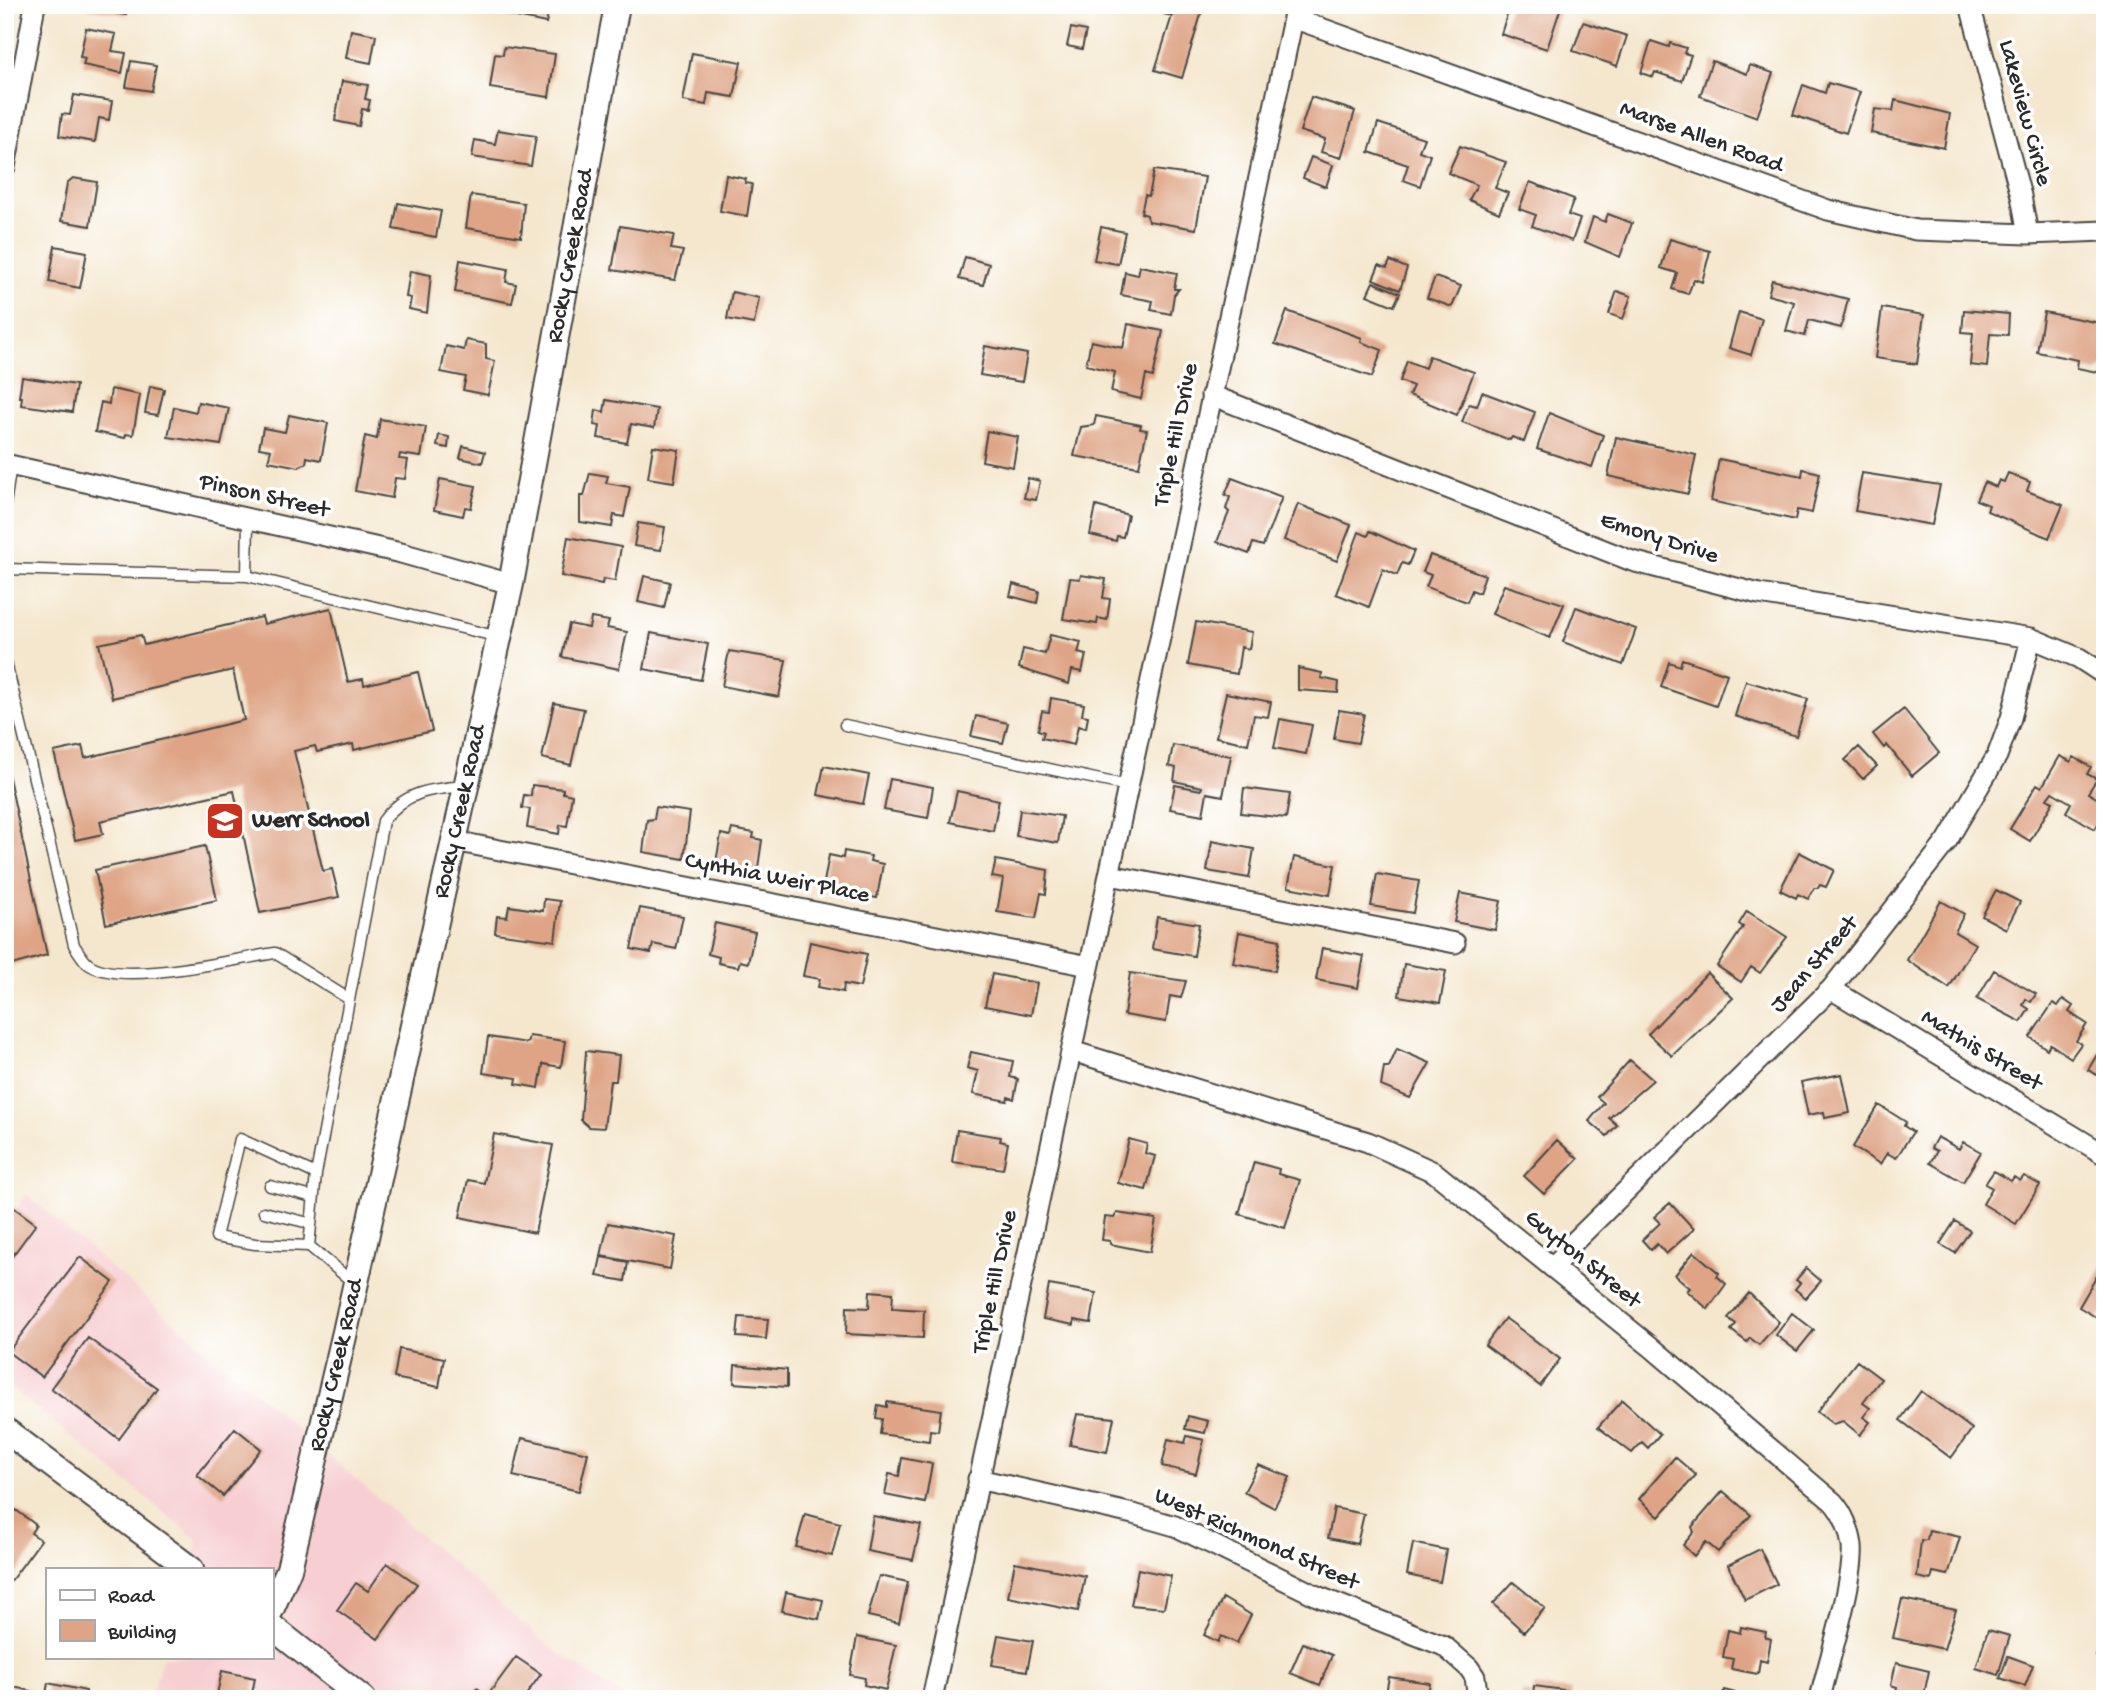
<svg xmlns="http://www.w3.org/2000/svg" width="2110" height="1704" font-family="'Gochi Hand',sans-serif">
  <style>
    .built { fill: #f7cfd2 }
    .building { fill: #dea485 }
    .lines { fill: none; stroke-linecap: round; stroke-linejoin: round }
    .service-casing { stroke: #494743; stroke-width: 13 }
    .minor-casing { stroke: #494743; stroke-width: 23 }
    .tertiary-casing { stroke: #494743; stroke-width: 28 }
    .service { stroke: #fff; stroke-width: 10 }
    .minor { stroke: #fff; stroke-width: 19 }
    .tertiary { stroke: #fff; stroke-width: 24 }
    .labels { text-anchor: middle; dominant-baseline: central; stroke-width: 7; stroke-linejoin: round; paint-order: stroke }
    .street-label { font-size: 24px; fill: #2b2b2b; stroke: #fff }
    .poi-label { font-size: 24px; font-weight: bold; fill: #2b2b2b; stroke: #fff; text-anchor: start }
  </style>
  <rect width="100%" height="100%" fill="#fff"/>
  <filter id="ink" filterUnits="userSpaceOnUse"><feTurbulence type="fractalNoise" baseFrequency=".0143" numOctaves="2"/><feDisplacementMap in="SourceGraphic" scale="14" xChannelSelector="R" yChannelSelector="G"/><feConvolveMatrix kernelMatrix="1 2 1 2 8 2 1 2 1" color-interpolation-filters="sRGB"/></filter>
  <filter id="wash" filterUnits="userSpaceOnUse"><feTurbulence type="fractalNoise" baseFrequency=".00686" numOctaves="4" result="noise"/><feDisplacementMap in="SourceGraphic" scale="28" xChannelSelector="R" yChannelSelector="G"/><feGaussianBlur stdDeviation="1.57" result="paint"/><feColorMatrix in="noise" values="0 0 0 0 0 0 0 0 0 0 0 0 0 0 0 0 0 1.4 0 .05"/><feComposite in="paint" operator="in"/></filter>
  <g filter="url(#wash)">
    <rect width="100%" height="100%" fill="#f4e7ce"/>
    <path class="built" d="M26,1194L551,1648L627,1699H150L163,1657H271V1569H190L198,1540L5,1383V1227Z"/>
    <g id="blocks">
      <path class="building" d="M89,5H128L126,15L88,8Z
        M509,5H550L546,23L507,15Z
        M1167,5L1203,8L1182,78L1155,70L1172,16L1164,14Z
        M1510,5H1545L1560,10L1547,49L1501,34Z
        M1583,22L1627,36L1617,66L1573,51Z
        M86,28L116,34L112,51L126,53L122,73L83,65L85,58L80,57Z
        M1071,28L1086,31L1082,49L1067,46Z
        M351,30L376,35L371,63L346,58Z
        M1651,41L1669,47L1670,43L1686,48L1684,53L1691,55L1682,81L1655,72L1653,77L1641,73Z
        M504,47L555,54L549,97L490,88L495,54L503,55Z
        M692,53L741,62L734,97L708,93L706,105L683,101Z
        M131,61L156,65L151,91L126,87Z
        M1712,61L1747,74L1750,65L1773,73L1757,117L1700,96Z
        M342,81L368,85L365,99L370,100L368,110L362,109L359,126L335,121Z
        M1828,83L1860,92L1846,133L1793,115L1803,85L1825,93Z
        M74,95L112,101L109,120L99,118L95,142L59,136L62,114L70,115Z
        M1311,97L1355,111L1341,158L1321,152L1325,139L1300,131Z
        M1895,100L1950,114L1944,148L1871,133L1875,109L1893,111Z
        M1378,123L1424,138L1419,151L1430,155L1420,186L1403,180L1408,165L1369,152Z
        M498,130L536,136L531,166L472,157L475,140L495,144Z
        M1460,146L1506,162L1495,188L1508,193L1499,213L1469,200L1477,185L1448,173Z
        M1311,157L1333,165L1326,187L1303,178Z
        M1154,170L1205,177L1196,229L1148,221L1147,215L1141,213L1145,195L1149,196Z
        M726,175L746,179L745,183L752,184L747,216L720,211Z
        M73,178L97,182L90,226L61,221L67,183Z
        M1530,182L1574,199L1568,215L1580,219L1572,241L1532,226L1536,215L1519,209Z
        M471,195L524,203L521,237L466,228Z
        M398,203L441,211L436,237L393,229Z
        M1608,214L1632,223L1620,257L1585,242L1593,217L1605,222Z
        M620,226L674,235L671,249L683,251L675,280L612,270Z
        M1101,227L1125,232L1118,264L1094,260Z
        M1670,239L1710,251L1702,282L1694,279L1688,294L1672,289L1677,273L1661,268Z
        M55,246L87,252L80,288L49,282Z
        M965,257L989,264L983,285L959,279Z
        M460,260L508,269L506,282L516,284L512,303L455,292Z
        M1390,261L1407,268L1400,290L1373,279L1379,265L1387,268Z
        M1140,266L1177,273L1174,289H1179L1174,295L1171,314L1151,310L1153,301L1121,295L1125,272L1138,275Z
        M410,271L431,275L427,313L409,309L411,298L406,297Z
        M1435,277L1461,286L1452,307L1427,298Z
        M1772,280L1848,299L1841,328L1809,320L1805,336L1786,331L1794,302L1768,295Z
        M1373,282L1400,293L1394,306L1367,295Z
        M1617,291L1631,296L1623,319L1609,314Z
        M732,292L759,298L754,324L727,319Z
        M1882,308L1924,315L1917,364L1875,358Z
        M1964,310L2009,314L2008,335L1990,334L1987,367L1970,365L1973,333L1962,332Z
        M1287,311L1362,338L1361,342L1382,350L1372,377L1275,344Z
        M1739,312L1762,319L1751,355L1729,348Z
        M2044,312L2105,324V366L2097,372L2077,368L2078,360L2037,352Z
        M1128,324L1163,331L1153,377L1146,375L1141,399L1111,392L1115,372L1086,365L1091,341L1123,348Z
        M466,340L486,344V359L495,361L488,395L463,390L466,377L441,372L446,346L464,350Z
        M985,346L1027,354L1022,382L980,375Z
        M1429,356L1474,372L1457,415L1409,395L1413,386L1400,381L1407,361L1425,368Z
        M22,377L76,385L72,412L21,405L22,397H19Z
        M150,386L164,389L158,415L145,413Z
        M111,389L140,395L133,435L126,434L125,438L95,432L101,402L109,404Z
        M1482,392L1535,412L1524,442L1512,437L1510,440L1462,422L1469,404L1477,406Z
        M606,400L657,409L654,428L631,424L627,443L598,438L600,426L594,425L596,410L604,412Z
        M198,402L229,408L221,445L168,437L174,407L196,412Z
        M1549,413L1603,435L1592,467L1537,449Z
        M289,415L328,423L321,460L307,457L306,463L299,467L268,461L271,450L259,448L263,428L285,432Z
        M1096,416L1141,425L1140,429L1147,430L1139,467L1074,456L1081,427L1094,425Z
        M380,419L426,427L421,457L400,454L399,459L408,460L405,479L395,478L392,498L355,491L365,436L377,439Z
        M987,431L1018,437L1013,467L982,461Z
        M439,435L449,437L448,448L437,446Z
        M1616,437L1696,455L1688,494L1608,476Z
        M463,446L485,452L482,463L460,458Z
        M653,446L679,450L674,482L648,478Z
        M1719,459L1802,476L1803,469L1820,473L1812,513L1797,510L1795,520L1711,501Z
        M590,473L608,476L606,483L630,487L624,517L614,515L612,527L580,522V496H584Z
        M1862,473L1940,485L1932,525L1855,511Z
        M2008,473L2030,482L2027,491L2063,505L2049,538L1987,511L1989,505L1976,500L1984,482L1996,487L1999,480L2004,482Z
        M1028,478L1040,481L1036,500L1024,498Z
        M1232,478L1282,497L1263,546L1253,543L1249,554L1217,542L1229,512L1226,509L1230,497L1225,495Z
        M440,479L476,486L471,508L465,507L463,516L434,510Z
        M1298,504L1351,525L1337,561L1284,540Z
        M1096,506L1128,515L1123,537L1117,536L1116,541L1090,535Z
        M638,523L665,527L661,550L634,546Z
        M1370,531L1414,551L1408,565L1402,563L1397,575L1383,569L1369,607L1336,594L1359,532L1368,536Z
        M568,537L621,547L615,581L603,579L602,584L561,576Z
        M1430,555L1485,575L1479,593L1472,590L1467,602L1426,587L1431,575L1423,572Z
        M1081,575L1106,579L1103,598L1110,599L1107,620L1098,618L1097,624L1063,619L1070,578L1080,579Z
        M644,576L670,582L664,608L638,602Z
        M1013,584L1039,591L1037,603L1010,596Z
        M1504,585L1564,604L1550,638L1492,614Z
        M1576,607L1636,629L1623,665L1563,642Z
        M331,608L348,682L363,679L364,685L418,672L432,731L354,750L353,744L317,752L315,746L294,751L323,871L332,869L339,897L260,913L234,791L100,821L103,834L75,840L54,752L82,746L85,758L244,720L233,670L112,698L99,644L141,635L144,645L262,617L264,624Z
        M591,618L609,621L607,628L627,632L619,669L562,657L569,624L589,628Z
        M1196,622L1252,632L1249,649L1241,647L1237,674L1188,665Z
        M651,633L708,644L701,680L644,669Z
        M1050,635L1081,642L1078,653L1086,655L1082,672L1072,670L1069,684L1019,668L1023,649L1045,654Z
        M729,651L786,660L779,697L722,686Z
        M1682,659L1727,674L1716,706L1661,687L1669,662L1680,666Z
        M1298,668L1322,673L1321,678L1339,682L1338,693L1298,690Z
        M1746,681L1808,699L1796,736L1735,716Z
        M1226,693L1271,702L1268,717L1254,715L1248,744L1216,737Z
        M1051,698L1084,704L1082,715L1088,716L1086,728L1078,726L1074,745L1042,738L1044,732L1038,730L1042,711L1049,712Z
        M554,703L584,709L571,765L542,758Z
        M1904,709L1939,753L1912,776L1887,745L1884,748L1873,734Z
        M1339,710L1364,714L1358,743L1334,739Z
        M976,716L1008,723L1003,743L971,736Z
        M1280,719L1312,725L1306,754L1274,748Z
        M1173,745L1231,756L1223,796L1207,793L1203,815L1170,809L1175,785L1201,790L1202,787L1174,781L1176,768L1169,766Z
        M1859,747L1877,766L1863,779L1845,760Z
        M2060,756L2071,762L2074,757L2091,767L2087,774L2097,779L2088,793L2105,803V813L2095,829L2066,812L2071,803L2052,792L2047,799L2053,802L2030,841L2010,829L2037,784L2042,787Z
        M5,759L47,955L5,967Z
        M824,766L869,775L863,804L818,795Z
        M890,779L933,787L928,818L884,810Z
        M532,785L563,789V793L572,795L567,826L560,825L559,834L527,828L530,809L522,808L524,795L531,796Z
        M1244,788L1290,794L1286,818L1241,813Z
        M957,791L999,800L993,831L950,822Z
        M656,807L690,812L684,859L643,852L647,820L654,819Z
        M1020,810L1062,816L1058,843L1016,836Z
        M732,829L754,833L753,838L762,840L757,875L715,868L721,834L730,836Z
        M1212,841L1254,849L1249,878L1207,871Z
        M205,846L217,900L106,924L95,870Z
        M844,851L871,856L870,861L883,864L877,898L823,888L829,855L843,858Z
        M1799,852L1834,870L1826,887L1820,885L1818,888H1814L1808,899L1798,894L1796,898L1780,890Z
        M1294,857L1335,865L1330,895L1288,887Z
        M996,860L1048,870L1046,894L1041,893L1036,918L997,912L1003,879L992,877Z
        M1377,874L1419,881L1413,913L1371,906Z
        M1996,890L2020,902L2006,929L1982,916Z
        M1460,893L1501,901L1495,930L1454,922Z
        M544,899L560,901L555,941L495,933L497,916L507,917L509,906L543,911Z
        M1941,901L1964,914L1955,932L1975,944L1949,988L1907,960Z
        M640,908L683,916L676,949L653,944L651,953L631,949Z
        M1747,911L1787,937L1760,973L1751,967L1741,982L1717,966L1743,927L1739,924Z
        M1157,917L1199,924L1194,956L1152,949Z
        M715,923L755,932L748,963L740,961L738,967L718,963L719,957L708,954Z
        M1239,932L1280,940L1275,971L1233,963Z
        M810,942L867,954L860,987L844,984L843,992L818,987L820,979L803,976Z
        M1322,948L1364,956L1358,988L1316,980Z
        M1404,964L1446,971L1440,1003L1399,996Z
        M1994,970L2036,994L2031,1002L2026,999L2023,1005L2029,1009L2021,1022L1977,999Z
        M1130,973L1186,981L1181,998L1170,996L1166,1022L1124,1015Z
        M1707,973L1733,998L1672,1056L1648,1034Z
        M992,974L1037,983L1031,1015L985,1006Z
        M2063,999L2073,1006L2069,1012L2087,1024L2076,1041L2081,1044L2071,1058L2050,1044L2047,1049L2030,1037L2053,1003L2058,1006Z
        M529,1036L565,1041L561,1067L543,1064L539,1088L516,1084L517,1078L483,1073L488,1037L527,1043Z
        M2105,1041V1079L2088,1070Z
        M1397,1049L1430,1063L1410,1098L1381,1086L1384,1067H1389Z
        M586,1051L619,1055L616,1081H610L604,1128L589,1127L581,1120Z
        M971,1052L1013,1061L1010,1077L1018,1079L1014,1099L1008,1097L1007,1101L973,1094L978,1071L967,1068Z
        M1630,1060L1653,1080L1609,1118L1617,1125L1607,1136L1589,1121L1604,1103L1597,1097Z
        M1842,1074L1850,1113L1825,1118L1824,1112L1808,1115L1801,1082Z
        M1879,1105L1906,1122L1904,1126L1913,1132L1896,1158L1887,1153L1880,1164L1853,1147Z
        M957,1130L1001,1137L1000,1141L1008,1143L1003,1169L952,1162Z
        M494,1134L553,1145L535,1233L460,1217L468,1180L484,1183Z
        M1937,1137L1959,1149L1963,1142L1981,1152L1963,1182L1930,1163L1937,1151L1931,1148Z
        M1129,1139L1147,1144L1145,1153L1155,1156L1146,1190L1118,1183Z
        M1557,1140L1578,1159L1544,1194L1524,1176Z
        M1254,1162L1279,1169L1278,1174L1300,1180L1285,1228L1239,1214Z
        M1994,1171L2011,1181L2014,1177L2020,1181L2024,1176L2040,1185L2016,1224L1983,1204L1992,1188L1985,1184Z
        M5,1201L36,1224L5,1266Z
        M1670,1203L1694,1229L1666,1254L1657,1244L1651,1250L1642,1240L1660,1223L1654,1217Z
        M1117,1213L1156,1219L1150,1252L1110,1244V1241L1102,1240L1105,1217L1114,1218Z
        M1955,1221L1970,1231L1955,1253L1940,1244Z
        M608,1223L676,1236L670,1269L601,1256Z
        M1694,1252L1719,1273L1717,1276L1726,1284L1708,1309L1687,1291L1690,1288L1675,1275Z
        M80,1257L113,1282L42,1377L8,1352Z
        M601,1257L628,1262L625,1281L597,1276Z
        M2105,1262V1309L2099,1319L2079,1307Z
        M1806,1268L1821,1281L1806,1298L1795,1289L1800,1283L1796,1280Z
        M1049,1285L1096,1293L1091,1323L1074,1320V1325L1043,1319Z
        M870,1291L893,1293L892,1308L924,1310L923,1338L846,1334L847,1307L869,1308Z
        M1749,1293L1779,1322L1759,1345L1750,1338L1747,1342L1731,1330L1736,1324L1728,1318Z
        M1792,1313L1814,1330L1797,1351L1776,1335Z
        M739,1317L768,1319L766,1339L737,1337Z
        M1505,1318L1560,1359L1540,1386L1485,1345Z
        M88,1338L157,1388L119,1439L51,1388Z
        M399,1349L444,1358L439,1387L394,1378Z
        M1857,1361L1881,1379L1863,1403L1870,1408L1863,1417L1870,1422L1860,1435L1843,1421L1833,1424L1817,1412Z
        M735,1365L787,1370V1387L734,1383Z
        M1921,1391L1972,1429L1951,1458L1900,1420Z
        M1622,1400L1660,1434L1648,1448L1642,1442L1632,1453L1598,1427Z
        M887,1402L941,1410L938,1431L930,1430L929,1441L880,1434L882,1419L876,1418L878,1405L887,1407Z
        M1077,1414L1114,1418L1107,1452L1070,1445Z
        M1188,1416L1208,1421L1205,1433L1185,1429Z
        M235,1428L261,1449L223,1496L197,1475Z
        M1187,1436L1204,1440L1196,1474L1162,1466L1168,1439L1185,1443Z
        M522,1438L588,1453L579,1491L513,1476Z
        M1675,1457L1696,1475L1659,1517L1639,1499Z
        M902,1458L932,1464L925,1503L885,1495L889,1474L899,1476Z
        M1258,1465L1290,1477L1274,1508L1244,1492Z
        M1723,1491L1751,1515L1718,1552L1706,1542L1694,1556L1683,1545L1694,1532L1692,1527Z
        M1334,1508L1364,1514L1357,1544L1328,1538Z
        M16,1510L36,1525L31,1533L41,1540L7,1586L5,1525Z
        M805,1514L840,1523L832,1556L796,1547Z
        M873,1516L921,1525L913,1560L867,1551Z
        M1929,1530L1960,1537L1948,1575L1933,1572L1931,1580L1917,1577L1921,1541L1927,1540Z
        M1413,1543L1446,1550L1440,1582L1407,1575Z
        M1760,1549L1777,1584L1745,1600L1728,1565Z
        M1015,1562L1085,1576L1078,1611L1008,1597Z
        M387,1563L417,1584L378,1639L337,1610L356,1583L368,1591Z
        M1138,1569L1171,1576L1164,1608L1131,1605Z
        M879,1576L908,1582L899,1623L868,1616Z
        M1513,1582L1545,1608L1524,1632L1493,1604Z
        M786,1592L823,1600L819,1619L782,1611Z
        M1223,1598L1251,1615L1237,1643L1221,1636L1218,1642L1204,1635Z
        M1902,1599L1956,1610L1944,1649L1893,1638Z
        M1741,1627L1766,1632L1765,1637L1771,1639L1767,1662L1760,1660L1758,1674L1731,1669L1733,1659L1723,1657L1728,1630L1740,1633Z
        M1988,1630L2010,1636L1998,1675L1976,1668Z
        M2105,1633V1659L2096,1656Z
        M998,1635L1033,1641L1027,1671L992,1665Z
        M857,1637L896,1645L886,1690L864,1685L865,1678L850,1675Z
        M1303,1643L1332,1655L1320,1685L1290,1673Z
        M2008,1656L2033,1665L2025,1686L2000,1678Z
        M516,1657L541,1674L523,1699H479L473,1694L477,1688L488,1695Z
        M1896,1663L1929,1671L1923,1699H1895L1897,1687L1891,1685Z
        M222,1671L255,1678L251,1699H216Z
        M1389,1677L1430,1683L1427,1699H1385Z
        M48,1683L86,1691L85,1699H45Z
        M5,1685L40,1693L39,1699H5Z
        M1534,1686L1572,1691L1570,1699H1521L1522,1692L1533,1695Z
        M1724,1690L1755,1698L1754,1699H1722Z"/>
    </g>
  </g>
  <g filter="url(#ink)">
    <use href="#blocks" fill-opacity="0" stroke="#494743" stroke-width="2"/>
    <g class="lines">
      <g class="service-casing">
        <path id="service" d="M5,504L11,465
          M5,569L247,576L499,637
          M247,576L248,518
          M5,658L74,945C78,951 82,958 87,963C118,988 234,959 275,953L349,999
          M845,725L1128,786
          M316,1174L383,821C405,791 431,789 466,786
          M270,1186L313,1197
          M264,1212L309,1223
          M309,1246L255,1244L216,1237L240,1139L316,1174L309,1246L355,1284"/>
      </g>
      <g class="minor-casing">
        <path id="minor" d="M1970,5L2021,196L2028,234
          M1293,18L1828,210L1916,230L2028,234L2105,231
          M5,167L35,5
          M1211,395L1632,561L1759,594L2031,638L2079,658L2105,675
          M5,464L401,553L511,584
          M454,841L1089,966
          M1110,875L1455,943
          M1831,989L2105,1155
          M1072,1051L1368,1142L1434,1172L1650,1346L1833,1502C1843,1513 1850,1530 1852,1546C1855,1579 1828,1662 1820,1699
          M1553,1268L1574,1242L1831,989L1947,841L1997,756L2011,718L2031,638
          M978,1479L1133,1514L1175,1526L1317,1596L1444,1646L1469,1668L1475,1677L1478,1699
          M932,1699L1296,5"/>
      </g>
      <g class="tertiary-casing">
        <g id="tertiary">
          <path d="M5,1430L191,1569"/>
          <path id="s1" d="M271,1610L289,1569L345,1332L511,584L617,5"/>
          <path d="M271,1626L363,1699"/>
        </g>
      </g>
      <use href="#service" class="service"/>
      <use href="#minor" class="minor"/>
      <use href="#tertiary" class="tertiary"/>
    </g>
  </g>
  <defs>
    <g id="school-square" transform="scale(2.0125)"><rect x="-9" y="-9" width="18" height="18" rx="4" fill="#c8321e" stroke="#fff"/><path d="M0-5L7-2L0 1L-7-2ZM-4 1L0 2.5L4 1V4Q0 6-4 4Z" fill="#fff"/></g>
  </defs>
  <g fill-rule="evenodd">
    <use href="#school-square" x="225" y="821"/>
  </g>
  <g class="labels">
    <g class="street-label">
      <text transform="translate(2024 113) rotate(75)">Lakeview Circle</text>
      <text transform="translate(1701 138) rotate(20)">Marse Allen Road</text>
      <text stroke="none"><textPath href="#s1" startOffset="1388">Rocky Creek Road</textPath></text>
      <text transform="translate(1177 435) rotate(-78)">Triple Hill Drive</text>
      <text transform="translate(264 497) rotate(13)">Pinson Street</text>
      <text transform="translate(1659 539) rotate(18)">Emory Drive</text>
      <text stroke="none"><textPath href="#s1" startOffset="821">Rocky Creek Road</textPath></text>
      <text transform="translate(777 879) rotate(11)">Cynthia Weir Place</text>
      <text transform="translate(1815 965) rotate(-49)">Jean Street</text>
      <text transform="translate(1981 1051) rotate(31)">Mathis Street</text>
      <text transform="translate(1582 1260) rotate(39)">Guyton Street</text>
      <text transform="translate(996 1282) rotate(-78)">Triple Hill Drive</text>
      <text stroke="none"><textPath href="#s1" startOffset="254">Rocky Creek Road</textPath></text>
      <text transform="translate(1256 1540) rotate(24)">West Richmond Street</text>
    </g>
    <g class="poi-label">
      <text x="252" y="821">Werr School</text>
    </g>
  </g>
  <rect width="2110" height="1704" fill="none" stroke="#fff" stroke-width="28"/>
  <rect x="46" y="1568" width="228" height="91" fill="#ffffff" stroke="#aaaaaa" stroke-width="2"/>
  <rect x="60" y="1590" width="35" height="10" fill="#ffffff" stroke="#aaaaaa" stroke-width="2"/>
  <text x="108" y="1602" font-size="21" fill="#2b2b2b">Road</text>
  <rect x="60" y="1620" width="35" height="21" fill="#dea485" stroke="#aaaaaa" stroke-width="2"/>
  <text x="108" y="1638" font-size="21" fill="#2b2b2b">Building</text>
</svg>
